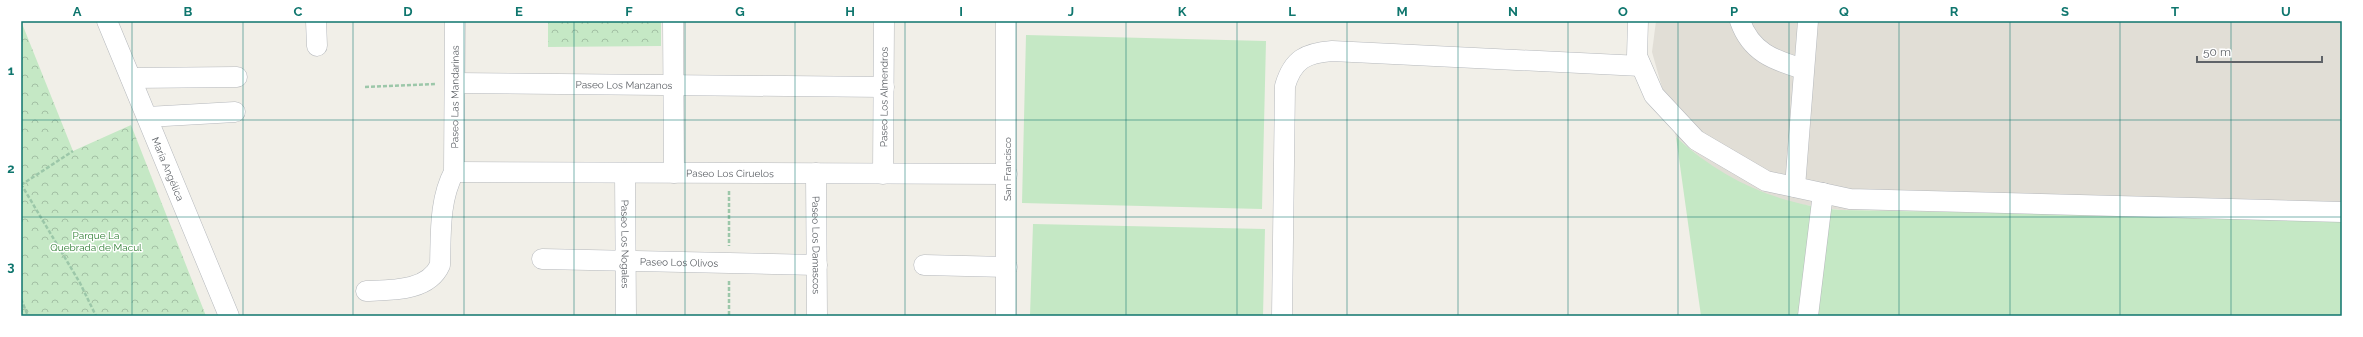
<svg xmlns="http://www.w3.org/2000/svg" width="2363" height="337" font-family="Raleway,sans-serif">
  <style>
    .education { fill: #e1ded6 }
    .grass { fill: #c5e8c5 }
    .park { fill: url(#park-crowns) }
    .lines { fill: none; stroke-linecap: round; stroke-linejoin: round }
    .minor-casing { stroke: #b5b8bc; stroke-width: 21 }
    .path { stroke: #9cc7a9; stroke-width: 2.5; stroke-dasharray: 4 2; stroke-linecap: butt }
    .minor { stroke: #fff; stroke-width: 20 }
    .grid { fill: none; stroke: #0f766e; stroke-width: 1; stroke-opacity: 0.55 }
    .labels { text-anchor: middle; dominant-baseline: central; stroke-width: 3; stroke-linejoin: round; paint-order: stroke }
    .street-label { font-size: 10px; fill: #5f6368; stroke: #fff }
    .park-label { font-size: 10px; fill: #348238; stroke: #fff }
    .neatline { fill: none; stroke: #0f766e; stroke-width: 1.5 }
    .grid-label { font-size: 13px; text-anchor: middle; font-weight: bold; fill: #0f766e }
  </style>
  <defs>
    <pattern id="park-crowns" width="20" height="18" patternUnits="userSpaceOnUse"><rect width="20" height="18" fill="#c5e8c5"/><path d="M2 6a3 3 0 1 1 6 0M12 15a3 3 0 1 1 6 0" fill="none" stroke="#a3c0a4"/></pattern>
  </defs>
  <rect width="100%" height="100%" fill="#f1efe8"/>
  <path class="education" d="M1656,21H2342V219L1841,210L1797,204L1776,199L1735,181L1714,169L1676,137L1652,52Z"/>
  <path class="grass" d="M1026,35L1266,41L1262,209L1022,203Z
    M1676,137C1724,181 1777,204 1841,210L2342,219V316H1701Z
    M1033,224L1265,229L1263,316H1030Z"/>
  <path class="park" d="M21,21L73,151L131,125L206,316H21Z
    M548,21H661V46L548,47Z"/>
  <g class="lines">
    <g class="minor-casing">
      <g id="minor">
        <path id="s1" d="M107,21L229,316"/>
        <path d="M316,21L317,46"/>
        <path d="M673,21L674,173"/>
        <path d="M1006,21V316"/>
        <path d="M1638,21L1637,56L1654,95L1696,140L1766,181L1850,199L2342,212"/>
        <path d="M1740,21C1751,52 1773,60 1803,69"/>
        <path d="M131,78L237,77"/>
        <path id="s2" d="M455,83L884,87"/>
        <path d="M147,117L235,112"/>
        <path id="s3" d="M454,172L1007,174"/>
        <path id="s4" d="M625,173L626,316"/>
        <path id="s5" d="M816,173L817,316"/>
        <path id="s6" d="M883,174L884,21"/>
        <path d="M1795,187L1808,21"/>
        <path id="s7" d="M542,259L817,265"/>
        <path d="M924,265L1007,267"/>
        <path id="s8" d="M366,291C390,290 428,292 440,265C441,234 439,200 454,172L455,21"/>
        <path d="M1282,316L1285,86C1293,59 1306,53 1332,51L1641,66"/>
        <path d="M1808,316L1823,193"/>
      </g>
    </g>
    <path class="path" d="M365,87L436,84
      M21,184L80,283L96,316
      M21,185L73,151
      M729,191V246
      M729,281V316
      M21,299L28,316"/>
    <use href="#minor" class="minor"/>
  </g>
  <path class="grid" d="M132,21V316M243,21V316M353,21V316M464,21V316M574,21V316M685,21V316M795,21V316M905,21V316M1016,21V316M1126,21V316M1237,21V316M1347,21V316M1458,21V316M1568,21V316M1678,21V316M1789,21V316M1899,21V316M2010,21V316M2120,21V316M2231,21V316M21,120H2342M21,217H2342"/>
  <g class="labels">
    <g class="street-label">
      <text stroke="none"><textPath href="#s2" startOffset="169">Paseo Los Manzanos</textPath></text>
      <text stroke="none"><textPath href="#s8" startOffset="253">Paseo Las Mandarinas</textPath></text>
      <text stroke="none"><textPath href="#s6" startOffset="77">Paseo Los Almendros</textPath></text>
      <text stroke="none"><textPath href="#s1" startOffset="160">María Angélica</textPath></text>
      <text transform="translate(1007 169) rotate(-90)">San Francisco</text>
      <text stroke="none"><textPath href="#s3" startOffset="276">Paseo Los Ciruelos</textPath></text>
      <text stroke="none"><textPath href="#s4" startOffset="71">Paseo Los Nogales</textPath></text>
      <text stroke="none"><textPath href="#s5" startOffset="72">Paseo Los Damascos</textPath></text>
      <text stroke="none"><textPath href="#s7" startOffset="137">Paseo Los Olivos</textPath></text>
    </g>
    <g class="park-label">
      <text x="96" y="235">Parque La<tspan x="96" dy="12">Quebrada de Macul</tspan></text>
    </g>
  </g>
  <rect width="2363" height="337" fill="none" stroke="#ffffff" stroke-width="44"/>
  <path d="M2197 56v6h125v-6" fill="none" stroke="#5f6368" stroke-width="2"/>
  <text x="2203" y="56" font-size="12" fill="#5f6368" stroke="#ffffff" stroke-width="3" paint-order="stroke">50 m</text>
  <rect x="22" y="22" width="2319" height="293" class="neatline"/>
  <g class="grid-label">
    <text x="77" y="16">A</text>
    <text x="188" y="16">B</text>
    <text x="298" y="16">C</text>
    <text x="408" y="16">D</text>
    <text x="519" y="16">E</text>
    <text x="629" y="16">F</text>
    <text x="740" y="16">G</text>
    <text x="850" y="16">H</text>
    <text x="961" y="16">I</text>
    <text x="1071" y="16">J</text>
    <text x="1182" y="16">K</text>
    <text x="1292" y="16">L</text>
    <text x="1402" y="16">M</text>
    <text x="1513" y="16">N</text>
    <text x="1623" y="16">O</text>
    <text x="1734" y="16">P</text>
    <text x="1844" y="16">Q</text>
    <text x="1954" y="16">R</text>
    <text x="2065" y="16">S</text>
    <text x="2175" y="16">T</text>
    <text x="2286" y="16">U</text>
    <text x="11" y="75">1</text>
    <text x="11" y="173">2</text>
    <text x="11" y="271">3</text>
  </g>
</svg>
